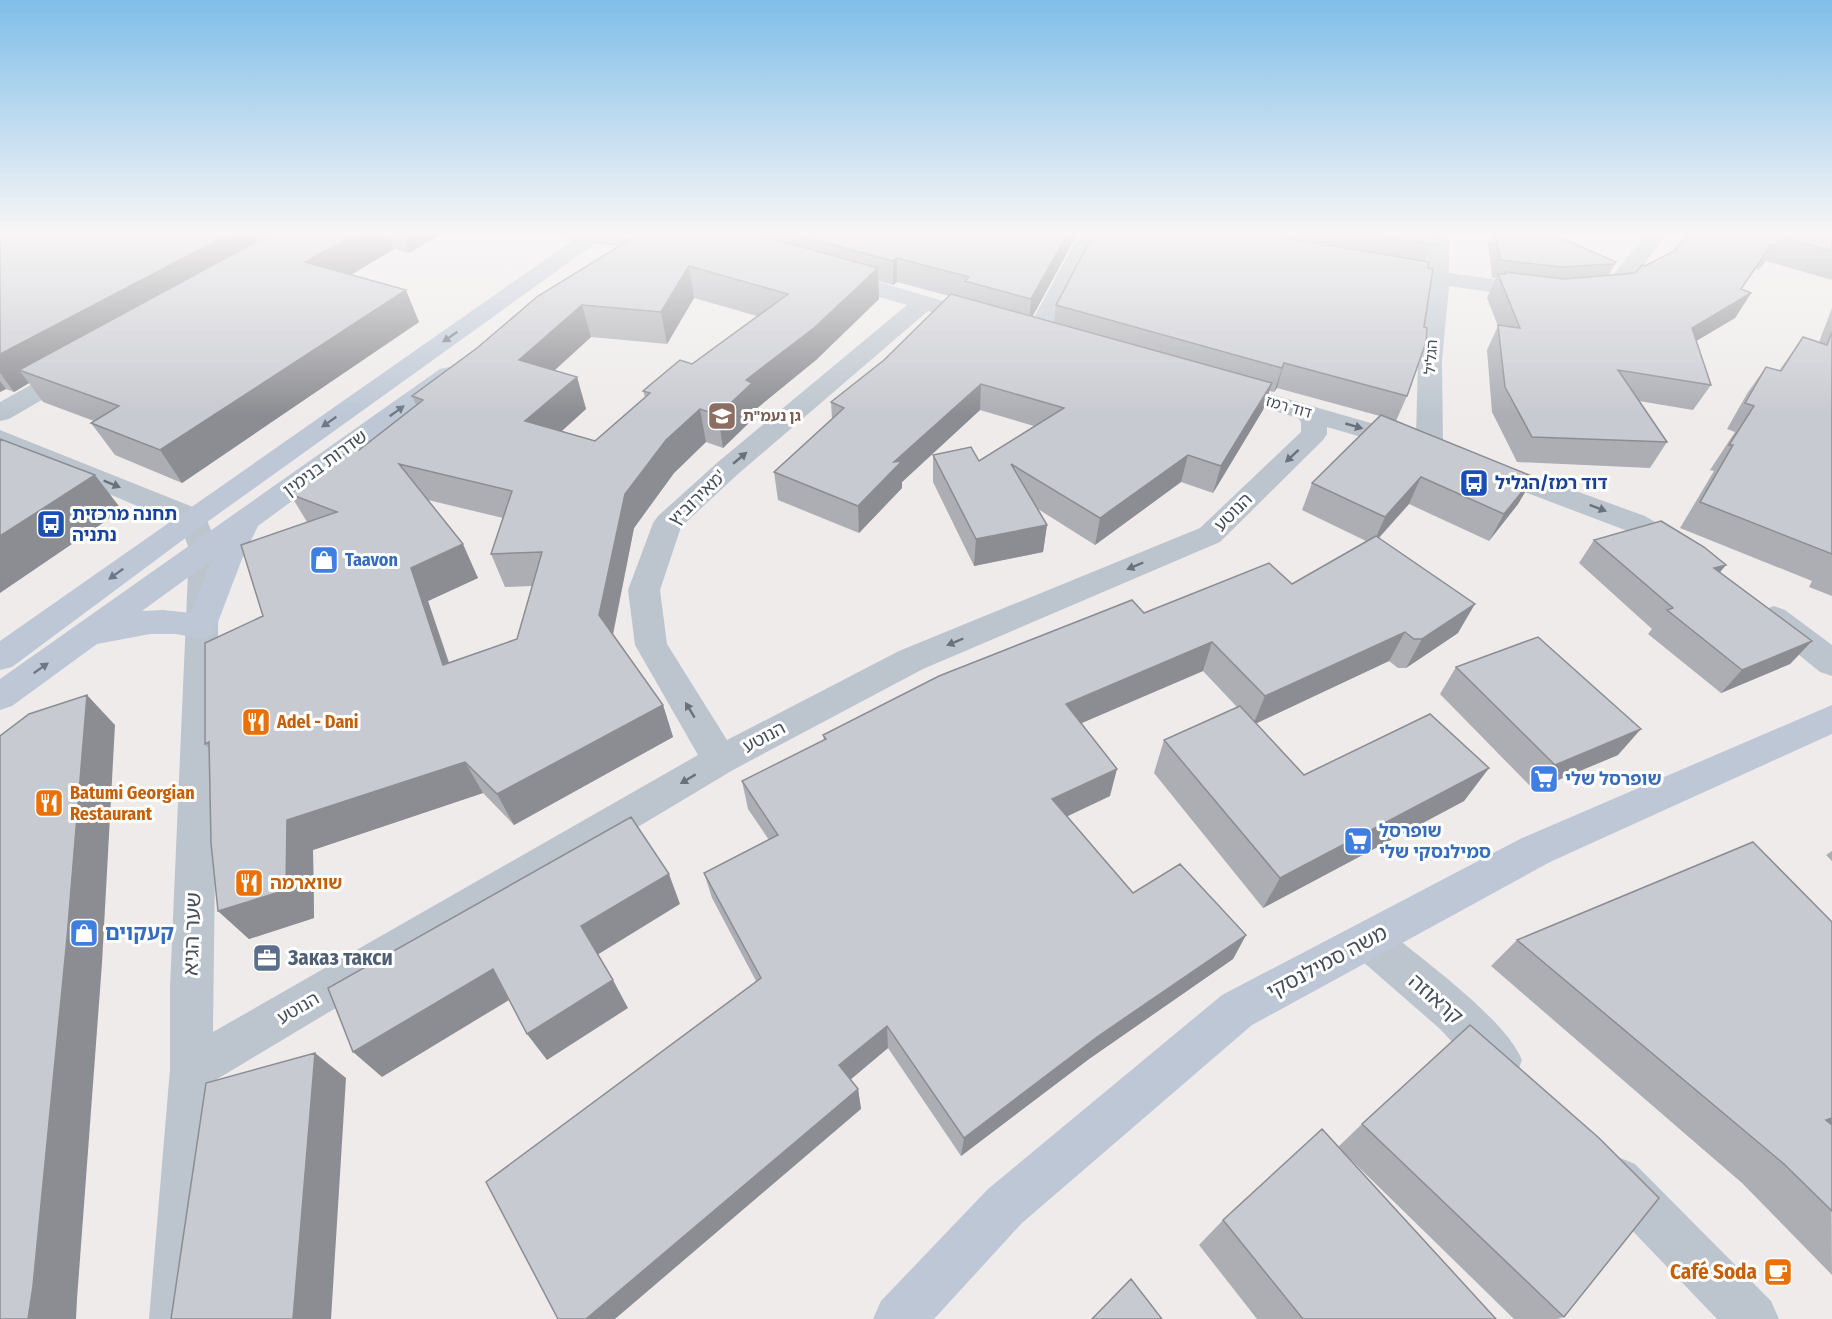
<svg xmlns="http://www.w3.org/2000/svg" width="1832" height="1319" font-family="'Fira Sans Condensed','Noto Sans Hebrew',sans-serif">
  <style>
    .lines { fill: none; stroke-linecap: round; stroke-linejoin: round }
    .street { fill: #bcc5ce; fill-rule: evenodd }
    .secondary { fill: #bdc7d5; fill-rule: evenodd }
    .wall { fill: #acaeb4; fill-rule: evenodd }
    .shaded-wall { fill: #8c8d92 }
    .building { fill: #c8cad1; stroke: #8c8d92; stroke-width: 1.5; fill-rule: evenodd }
    .oneway { fill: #6e7884 }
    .oneway2 { fill: #68717c }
    .labels { text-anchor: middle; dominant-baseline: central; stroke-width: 6; stroke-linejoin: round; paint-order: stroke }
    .far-street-label { font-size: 15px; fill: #444d59; stroke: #fff }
    .far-education-label { font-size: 15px; font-weight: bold; fill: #785e54; stroke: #fff; text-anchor: start }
    .street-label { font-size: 18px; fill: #444d59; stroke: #fff }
    .transit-label { font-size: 18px; font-weight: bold; fill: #164399; stroke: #fff; text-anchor: start }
    .shop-label { font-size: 18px; font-weight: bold; fill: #366cbe; stroke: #fff; text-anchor: start }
    .food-label { font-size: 18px; font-weight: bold; fill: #c56008; stroke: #fff; text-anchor: start }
    .near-shop-label { font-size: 21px; font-weight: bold; fill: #366cbe; stroke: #fff; text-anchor: start }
    .near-street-label { font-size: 21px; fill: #444d59; stroke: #fff }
    .near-service-label { font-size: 21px; font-weight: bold; fill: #4e5e75; stroke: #fff; text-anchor: start }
    .near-food-label { font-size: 21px; font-weight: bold; fill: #c56008; stroke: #fff; text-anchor: end }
  </style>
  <rect width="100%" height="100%" fill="#efebeb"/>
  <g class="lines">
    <path class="street" d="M553,231H595L638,239L641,244L638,249L630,250L556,235Z
      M1081,231H1101L1048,336L1044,341L1036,343L1028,341L1024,336Z
      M1429,231H1449V273L1538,285L1546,287L1549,292L1546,297L1538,299L1449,286L1442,360L1443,448L1439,454L1429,456L1419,454L1416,449L1409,451L1327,427V434L1323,440L1220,542L923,669L733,770L214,1081L201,1319H149L170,1069V987L189,549L180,524L0,448V430L203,511L219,549L213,1032L698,755L635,645L628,590L653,523L658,516L718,462L907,305L828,282L825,277L828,272L836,270L844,272L988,314L992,319L988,324L980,326L928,311L738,474L681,527L660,590L667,644L727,740L899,651L1200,528L1301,432V422L1298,418L1214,393L1210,388L1214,383L1223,380L1232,383L1416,436L1418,360L1426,283L1379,276L1376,271L1379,266L1387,264L1427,270Z
      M1648,231H1669L1621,295L1589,298L1581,296L1578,291L1581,286L1606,284Z
      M74,364L83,366L86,371L83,376L9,419L0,421V402L65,366Z
      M1487,459L1645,516L1690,543L1694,550L1690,557L1679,560L1668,557L1625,530L1477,474L1473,468L1477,462Z
      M1774,606L1785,610L1832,645V676L1820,672L1763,626L1758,618L1763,610Z
      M1368,921L1382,926C1420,958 1505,1018 1522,1060L1516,1076L1500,1082L1484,1076L1440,1029L1354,954L1348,940L1354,926Z
      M1618,1157L1635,1164L1771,1301L1779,1319H1717L1601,1198L1594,1181L1601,1164Z"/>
    <path class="secondary" d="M586,231H610L607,235L203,525L12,667L0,670V641Z
      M449,367L458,369L461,374L458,379L258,526L242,559L213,635L202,639L176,634H150L97,644L12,706L0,710V679L440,369ZM212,560L191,613L163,610L142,611Z
      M1832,705V734L1550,862L1252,1025L1022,1223L934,1319H873L881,1301L988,1189L1222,995L1522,838Z"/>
  </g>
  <path class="wall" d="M0,231H447L409,253L394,249L351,275L419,322L182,483L115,455L91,423L94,421L43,402L29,383L14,392L6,389L0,392Z
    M641,231H1079L1032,317L1054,323L1056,305L1095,231H1433L1432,244L1425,262L1407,396L1396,421L1534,477L1518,504L1489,541L1409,504L1379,538L1458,633L1406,668H1398L1389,661L1256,723L1304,775L1489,768L1464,801L1263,908L1154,773L1164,740L1237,707L1203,671L1081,723L1110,796L1067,816L1133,893L1246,935L1233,959L1089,1059L961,1156L888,1048L850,1079L858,1089L861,1109L756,981L712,898L704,873L769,840L748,809L742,781L824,740L823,735L1144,613L1292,584L1366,541L1302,510L1312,483L1380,416L1277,388L1274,392L1269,391L1263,410L1213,493L1181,482L1095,545L1038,509L1047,525L1043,552L974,566L933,482V455L979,461L1034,426L980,410L902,482V488L859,533L778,500L774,472L832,419L831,402L884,360L949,296L897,282L893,285L878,281L879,299L816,360L756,409L757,415L723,448L706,442L674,473L634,528L613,635L663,705L673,737L514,825L483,793L313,850L314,918L249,939L218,911L209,749L205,744L307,522L290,494L359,450L416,405L412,396ZM694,298L757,316L692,364L643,391L645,397L595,441L562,431L586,409L577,377L554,370L591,337L667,344ZM428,500L503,518L491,554L505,587L532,586L517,639L449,662L428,601L478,578Z
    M1490,231H1545L1616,262L1609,275L1635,273L1645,266L1674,251L1832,231V280L1766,261L1759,270L1755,268L1741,289L1751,293L1735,318L1696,341L1711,385L1693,410L1639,401L1667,442L1650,468L1517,462L1492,412L1487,350L1498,326L1487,298L1496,278H1492L1488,242L1490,238Z
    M1832,308V596L1809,587L1812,581L1680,528L1714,471L1710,470L1735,432L1727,429L1748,392L1766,367L1779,371L1803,337L1819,342Z
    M1594,540L1720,573L1812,641L1790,664L1721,693L1648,634L1652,629L1579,563Z
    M1456,667L1618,755L1534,790L1440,694Z
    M1832,851V861L1826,855Z
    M1832,922L1831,1124L1832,1275L1742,1183L1491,966L1517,940Z
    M1362,1124L1564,1317L1557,1319H1514L1339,1148L1496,1319H1257L1199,1245L1223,1220L1338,1147Z"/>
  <path class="shaded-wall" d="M235,231H306L19,370L29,383L14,392L0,373V354Z
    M361,231H387L394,249L320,293L305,262Z
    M401,231H447L409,253Z
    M1069,231H1079L1029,323L1031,299Z
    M897,258V282L893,285V261Z
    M689,266L694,298L667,344L661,312Z
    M878,268L879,299L816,360L756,409L757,415L723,448L718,415L746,380Z
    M406,290L419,322L182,483L160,450Z
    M1751,293L1735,318L1676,353L1692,328Z
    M582,305L591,337L530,393L519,360Z
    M1284,363L1277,388L1274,392L1282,368Z
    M577,377L586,409L536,454L525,421Z
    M0,381L6,389L0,392Z
    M1272,383L1263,410L1213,493L1221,466Z
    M981,384L980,410L902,482V488L859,533L858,506L894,462Z
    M700,409L706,442L674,473L634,528L610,648L599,615L625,494L666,440Z
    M1188,455L1181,482L1095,545L1100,518Z
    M95,475L122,510L0,593V536Z
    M1421,477L1409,504L1373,544L1385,517Z
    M1534,477L1518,504L1489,541L1504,514Z
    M1047,525L1043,552L974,566L976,539Z
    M463,544L478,578L428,601L460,697L443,665L411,568Z
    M1726,565L1707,588L1714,568Z
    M1475,604L1458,633L1406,668L1422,639Z
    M1405,632L1389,661L1253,725L1265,696Z
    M1812,641L1790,664L1721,693L1742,670Z
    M1212,642L1203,671L1061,732L1066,704Z
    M87,695L115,725L102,963L77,1299L76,1319H28Z
    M663,705L673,737L514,825L497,794Z
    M1641,729L1618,755L1534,790L1555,765Z
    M465,762L483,793L313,850L314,918L249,939L218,911L287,820Z
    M1489,768L1464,801L1263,908L1280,878Z
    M1117,769L1110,796L1047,826L1052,799Z
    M669,874L680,904L597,955L581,926Z
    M1246,935L1233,959L1089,1059L961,1156L964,1138L1097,1037Z
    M493,969L514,997L382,1077L353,1052Z
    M613,980L628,1008L547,1060L527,1034Z
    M887,1026L888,1048L843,1086L839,1065Z
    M315,1053L346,1078L331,1319H293Z
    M858,1089L861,1109L615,1319H586Z
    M1832,1118V1124L1824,1128L1826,1120Z"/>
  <path class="building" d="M5,231H235L0,354V233Z
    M276,231H361L305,262L406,290L160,450L91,423L119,406L19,370Z
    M641,231H744L878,268L814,328L746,380L752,383L718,415L700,409L666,440L625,494L599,615L663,705L497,794L465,762L287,820L286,890L218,911L211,843L209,742L205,744V643L263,616L241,545L337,512L290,494L353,448L359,450L423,400L412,396L477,348L538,296L618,247ZM689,266L788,294L692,364L680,360L643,391L650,393L595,441L525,421L577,377L519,360L582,305L661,312ZM399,464L512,491L491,554L542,552L517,639L443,665L411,568L463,544Z
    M781,231H1069L1031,299L965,281L969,277L897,258L893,261Z
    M1095,231H1245L1429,262L1428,268L1433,269L1424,327L1427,328L1426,342L1407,396L1284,363L1282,368L1056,305Z
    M1349,231H1433L1432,244Z
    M1496,231H1545L1616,262L1614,264L1560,267L1500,260Z
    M1691,231H1832V251L1782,237L1775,246L1771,245L1741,289L1751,293L1692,328L1711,385L1618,370L1667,442L1532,437L1505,387L1498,325L1520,328L1498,274H1506L1505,272L1564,279L1635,273L1642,265L1645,266L1674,251Z
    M951,294L1272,383L1221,466L1188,455L1100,518L1011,464L1047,525L976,539L933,455L971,447L979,461L1064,408L981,384L894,462L902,461L858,506L774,472L844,408L831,402L884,360Z
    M1832,332V554L1700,502L1733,445H1729L1754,406L1745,403L1766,367L1781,371L1803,337L1827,345Z
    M1381,415L1534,477L1504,514L1421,477L1385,517L1312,483Z
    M0,439L95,475L0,536Z
    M1661,521L1704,547L1726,565L1714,568L1812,641L1742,670L1667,610L1673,608L1594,540Z
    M1376,536L1475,604L1422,639H1414L1405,632L1265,696L1212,642L1066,704L1117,769L1052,799L1133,893L1180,864L1246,935L1097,1037L964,1138L887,1026L839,1065L858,1089L586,1319H558L486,1182L761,978L704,873L778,835L742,781L826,739L823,735L939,676L1132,600L1144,613L1269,563L1292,584Z
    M1538,637L1641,729L1555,765L1456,667Z
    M87,695L67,938L33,1286L28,1319H0V736L29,714Z
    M1240,706L1304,775L1430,714L1489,768L1280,878L1164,740Z
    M631,817L669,874L581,926L613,980L527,1034L493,969L353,1052L328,988Z
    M1753,842L1832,922V1118L1826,1120L1832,1125V1211L1784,1164L1517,940Z
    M1470,1025L1599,1138L1659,1198L1564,1317L1362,1124Z
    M315,1053L293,1319H171L206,1083Z
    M1322,1129L1496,1319H1303L1223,1220Z
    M1131,1279L1162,1319H1092Z"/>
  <defs><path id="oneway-solid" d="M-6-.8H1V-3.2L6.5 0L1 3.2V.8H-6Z" transform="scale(1.5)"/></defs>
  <g class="oneway">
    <use href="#oneway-solid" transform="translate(450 337) rotate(145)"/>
    <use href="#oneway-solid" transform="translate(397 411) rotate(-36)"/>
    <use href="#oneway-solid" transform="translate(329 422) rotate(145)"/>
    <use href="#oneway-solid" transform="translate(116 574) rotate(144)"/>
    <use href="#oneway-solid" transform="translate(41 668) rotate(-35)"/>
  </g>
  <g class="oneway2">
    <use href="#oneway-solid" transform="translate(1354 426) rotate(16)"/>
    <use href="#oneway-solid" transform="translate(1292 456) rotate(137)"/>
    <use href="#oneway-solid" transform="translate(740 458) rotate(-40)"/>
    <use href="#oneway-solid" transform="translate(112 484) rotate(22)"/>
    <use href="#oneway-solid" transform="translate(1598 508) rotate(21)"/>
    <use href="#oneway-solid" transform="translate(1135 566) rotate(157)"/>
    <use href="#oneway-solid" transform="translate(955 642) rotate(157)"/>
    <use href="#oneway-solid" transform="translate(690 710) rotate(-121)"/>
    <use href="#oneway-solid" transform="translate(688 779) rotate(149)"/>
  </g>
  <linearGradient id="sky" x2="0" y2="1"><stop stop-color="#80bee9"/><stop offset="0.56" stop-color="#f8f6f6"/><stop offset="1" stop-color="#f8f6f6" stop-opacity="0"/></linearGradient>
  <rect width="1832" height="415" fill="url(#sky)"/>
  <defs>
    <g id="school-square" transform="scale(1.5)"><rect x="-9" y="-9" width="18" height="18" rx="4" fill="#8d6e63" stroke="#fff"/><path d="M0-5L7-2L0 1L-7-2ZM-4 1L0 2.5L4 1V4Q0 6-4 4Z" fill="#fff"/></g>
    <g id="bus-square" transform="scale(1.5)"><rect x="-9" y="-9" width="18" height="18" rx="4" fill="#1a4fb4" stroke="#fff"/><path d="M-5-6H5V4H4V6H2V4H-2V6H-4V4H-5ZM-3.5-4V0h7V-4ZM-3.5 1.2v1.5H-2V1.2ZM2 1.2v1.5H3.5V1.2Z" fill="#fff"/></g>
    <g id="shop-square" transform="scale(1.5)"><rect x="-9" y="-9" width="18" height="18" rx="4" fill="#3f7fe0" stroke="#fff"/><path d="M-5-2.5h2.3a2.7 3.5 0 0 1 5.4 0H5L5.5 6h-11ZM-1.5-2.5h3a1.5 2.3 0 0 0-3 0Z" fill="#fff"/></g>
    <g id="restaurant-square" transform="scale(1.5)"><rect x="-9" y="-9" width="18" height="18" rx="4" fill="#e8710a" stroke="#fff"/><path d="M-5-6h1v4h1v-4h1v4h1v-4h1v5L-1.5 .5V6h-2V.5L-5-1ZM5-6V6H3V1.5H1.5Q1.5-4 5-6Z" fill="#fff"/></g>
    <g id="supermarket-square" transform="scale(1.5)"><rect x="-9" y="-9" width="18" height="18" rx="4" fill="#3f7fe0" stroke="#fff"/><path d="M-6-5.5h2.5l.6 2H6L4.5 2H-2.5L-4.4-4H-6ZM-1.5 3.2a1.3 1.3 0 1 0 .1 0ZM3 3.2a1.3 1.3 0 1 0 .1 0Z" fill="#fff"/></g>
    <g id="office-square" transform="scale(1.5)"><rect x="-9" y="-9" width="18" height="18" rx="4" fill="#5c6f8a" stroke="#fff"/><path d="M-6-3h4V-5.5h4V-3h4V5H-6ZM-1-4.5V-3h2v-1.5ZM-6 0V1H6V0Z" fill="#fff"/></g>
    <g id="cafe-square" transform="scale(1.5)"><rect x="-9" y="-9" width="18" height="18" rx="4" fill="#e8710a" stroke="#fff"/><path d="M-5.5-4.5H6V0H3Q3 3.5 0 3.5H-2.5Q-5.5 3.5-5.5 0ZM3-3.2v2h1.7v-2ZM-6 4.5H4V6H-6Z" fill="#fff"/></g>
  </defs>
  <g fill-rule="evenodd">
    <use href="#school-square" x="722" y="416"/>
    <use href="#bus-square" x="1474" y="483"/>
    <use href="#bus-square" x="51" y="524"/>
    <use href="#shop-square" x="324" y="560"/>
    <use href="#restaurant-square" x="256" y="722"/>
    <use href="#supermarket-square" x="1544" y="779"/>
    <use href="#restaurant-square" x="49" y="803"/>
    <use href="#supermarket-square" x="1358" y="841"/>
    <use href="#restaurant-square" x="249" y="883"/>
    <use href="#shop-square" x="84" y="933"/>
    <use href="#office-square" x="267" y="958"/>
    <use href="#cafe-square" x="1778" y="1272"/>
  </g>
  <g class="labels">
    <g class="far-street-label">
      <text transform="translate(1431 357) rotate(-86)">הגליל</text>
      <text transform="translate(1289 407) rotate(16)">דוד רמז</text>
    </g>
    <g class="far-education-label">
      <text x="743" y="416">גן נעמ"ת</text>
    </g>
    <g class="street-label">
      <text transform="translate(325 463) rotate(-36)">שדרות בנימין</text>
      <text transform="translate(697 498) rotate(-44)">מאירוביץ'</text>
      <text transform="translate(1233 512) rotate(-45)">הנוטע</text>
      <text transform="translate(764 737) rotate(-28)">הנוטע</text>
      <text transform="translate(298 1008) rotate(-30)">הנוטע</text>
    </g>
    <g class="transit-label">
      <text x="1495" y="483">דוד רמז/הגליל</text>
      <text x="72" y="514">תחנה מרכזית<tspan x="72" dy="21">נתניה</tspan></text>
    </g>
    <g class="shop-label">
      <text x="345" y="560">Taavon</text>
      <text x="1565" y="779">שופרסל שלי</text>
      <text x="1379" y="831">שופרסל<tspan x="1379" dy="21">סמילנסקי שלי</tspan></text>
    </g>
    <g class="food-label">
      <text x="277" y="722">Adel - Dani</text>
      <text x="70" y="793">Batumi Georgian<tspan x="70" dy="21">Restaurant</tspan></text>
      <text x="270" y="883">שווארמה</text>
    </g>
    <g class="near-shop-label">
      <text x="105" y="933">קעקוים</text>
    </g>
    <g class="near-street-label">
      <text transform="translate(192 934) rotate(-88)">שער הגיא</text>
      <text transform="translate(1327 962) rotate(-28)">משה סמילנסקי</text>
      <text transform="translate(1436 999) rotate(41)">קראוזה</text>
    </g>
    <g class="near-service-label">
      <text x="288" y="958">Заказ такси</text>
    </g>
    <g class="near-food-label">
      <text x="1757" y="1272">Café Soda</text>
    </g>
  </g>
</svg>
